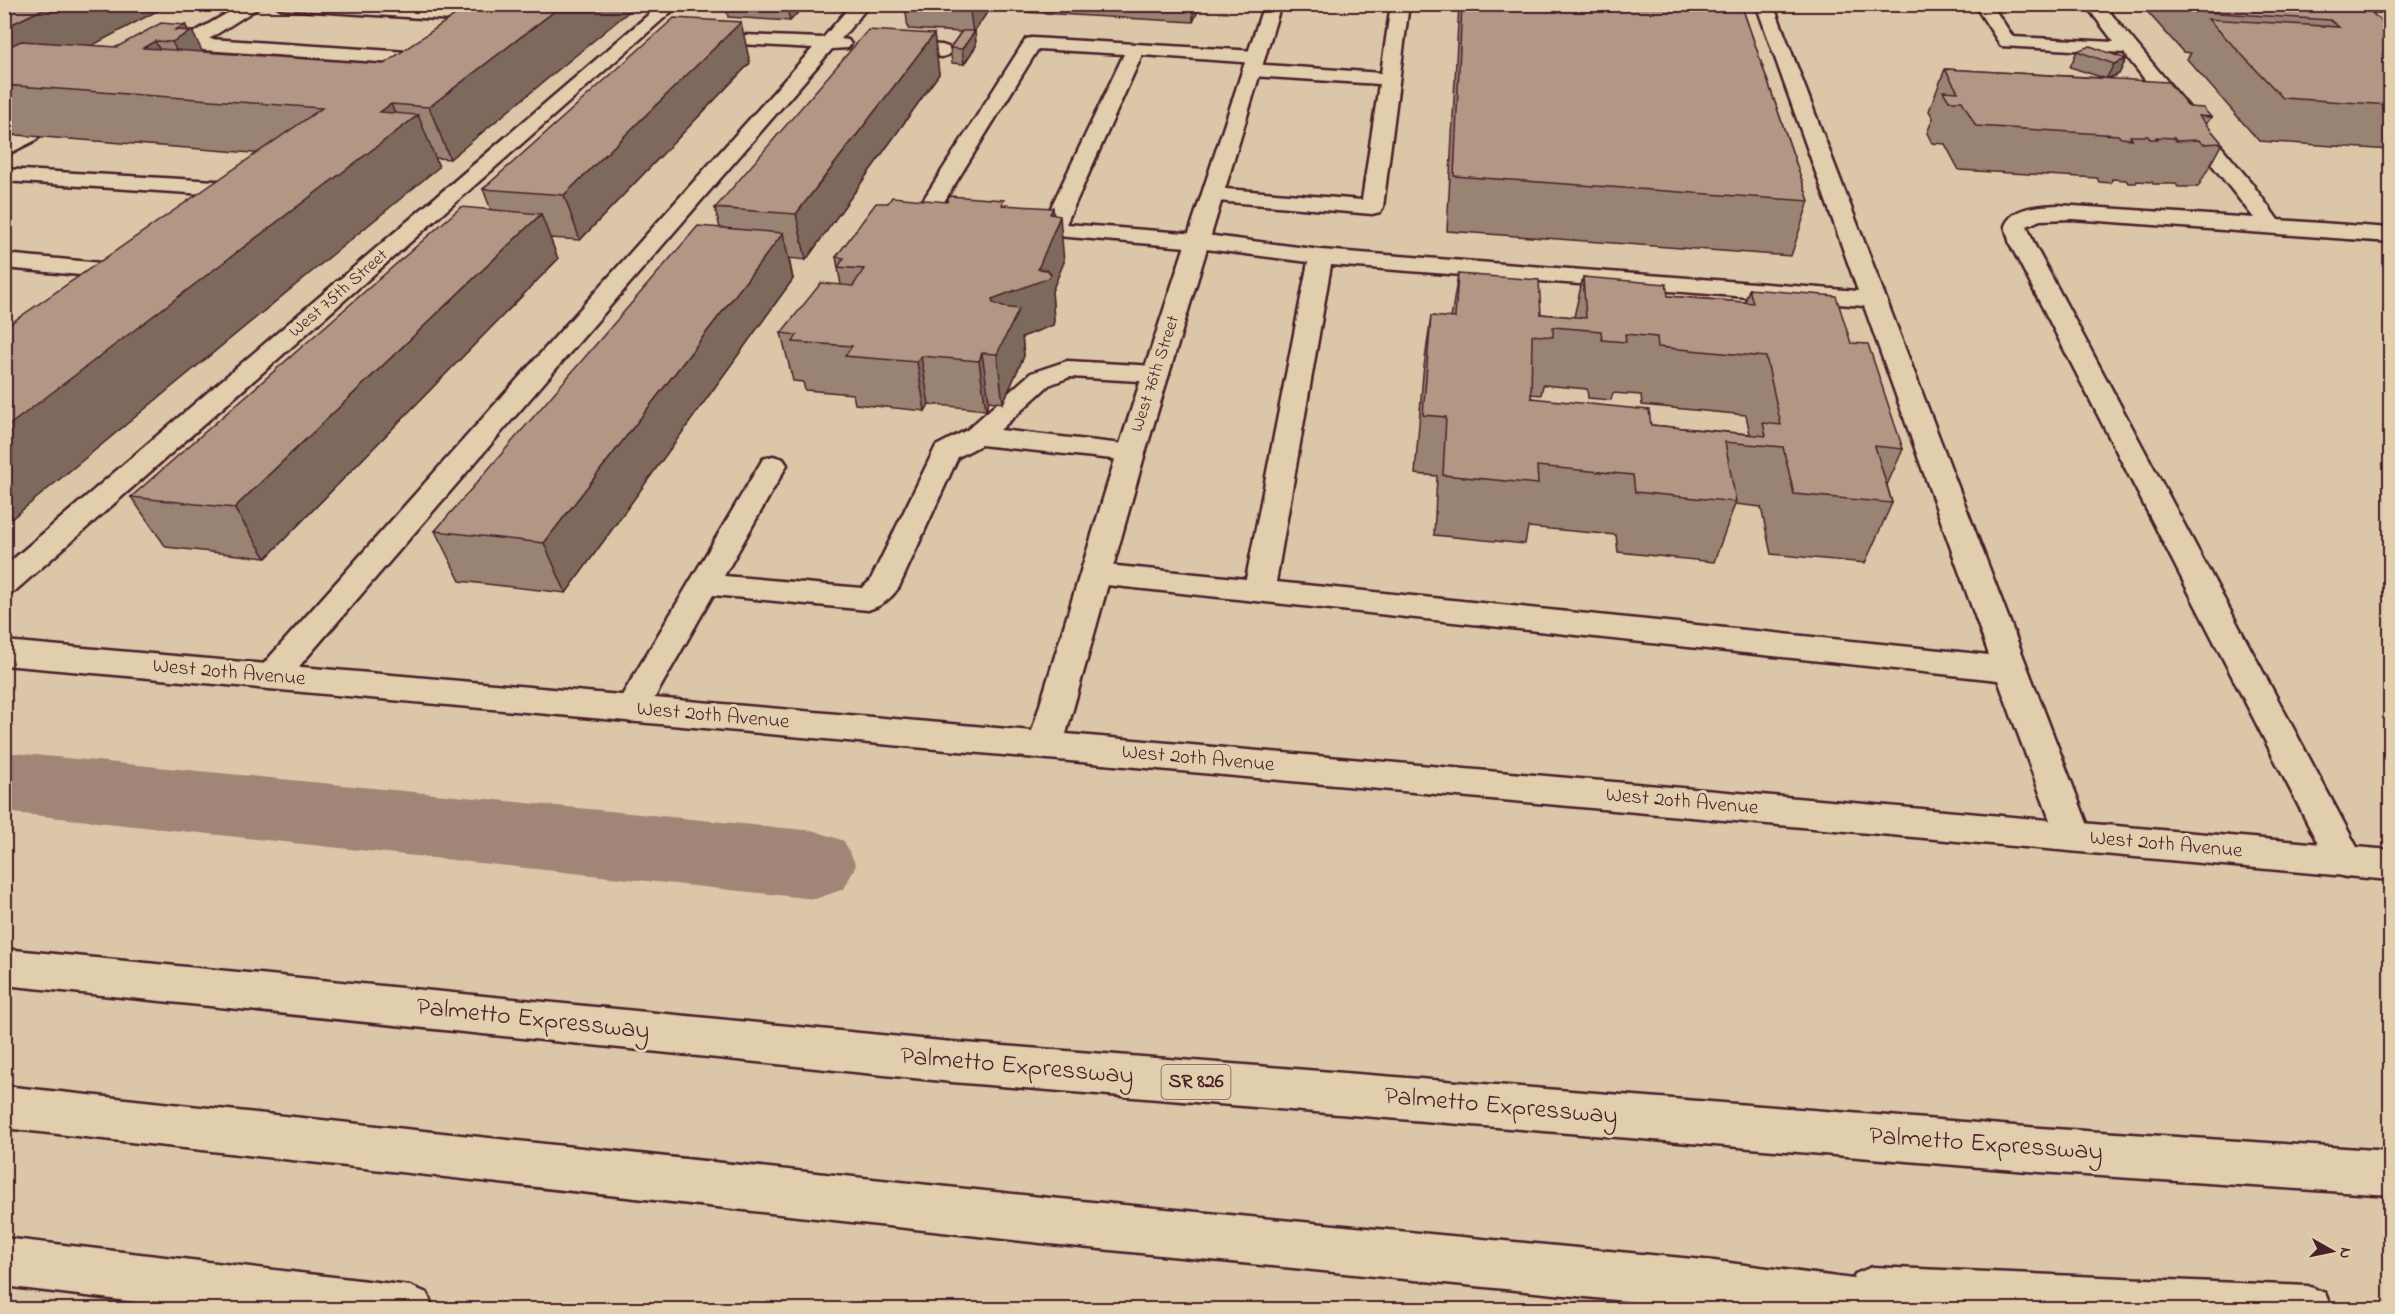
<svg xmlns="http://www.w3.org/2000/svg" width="2395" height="1314" font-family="'Indie Flower',sans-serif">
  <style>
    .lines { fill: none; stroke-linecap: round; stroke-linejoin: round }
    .canal { fill: #a18576; fill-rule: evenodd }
    .lane-casing { stroke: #4a1f2b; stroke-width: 5 }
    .street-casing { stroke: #4a1f2b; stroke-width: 5 }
    .secondary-casing { stroke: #4a1f2b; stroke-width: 5 }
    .highway-casing { stroke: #4a1f2b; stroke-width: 5 }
    .lane { fill: #e1ceac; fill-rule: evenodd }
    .street { fill: #e1ceac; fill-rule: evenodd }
    .secondary { fill: #e1ceac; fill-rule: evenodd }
    .highway { fill: #e1ceac; fill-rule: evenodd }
    .wall { fill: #998372; stroke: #4a1f2b; stroke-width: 1.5; fill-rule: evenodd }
    .shaded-wall { fill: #7d6a5c; stroke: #4a1f2b; stroke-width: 1.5 }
    .building { fill: #b29884; stroke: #4a1f2b; stroke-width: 1.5; fill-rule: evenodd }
    .labels { text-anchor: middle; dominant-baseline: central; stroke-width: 6; stroke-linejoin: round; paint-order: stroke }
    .far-street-label { font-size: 18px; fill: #4a1f2b; stroke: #e1ceac }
    .shield { fill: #e1ceac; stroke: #775452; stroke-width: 1.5 }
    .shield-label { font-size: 20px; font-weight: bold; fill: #4a1f2b }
    .street-label { font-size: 21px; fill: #4a1f2b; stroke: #e1ceac }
    .near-street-label { font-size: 26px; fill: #4a1f2b; stroke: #e1ceac }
  </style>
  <rect width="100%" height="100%" fill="#dbc7a7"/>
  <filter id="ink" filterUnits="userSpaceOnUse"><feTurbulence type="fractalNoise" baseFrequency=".0167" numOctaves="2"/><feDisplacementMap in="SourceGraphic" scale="12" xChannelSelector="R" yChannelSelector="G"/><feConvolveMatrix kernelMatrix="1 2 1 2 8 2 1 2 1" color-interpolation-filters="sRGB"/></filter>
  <g filter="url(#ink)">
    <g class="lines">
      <path class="canal" d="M4,752L815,831L844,841L856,865L844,889L815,899L4,812Z"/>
      <g class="lane-casing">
        <path id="lane" d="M243,4H264L209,39L439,54L446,56L448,60L446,64L439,66L188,49L182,48L179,44L183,39Z
          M274,4H371L499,13L505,14L508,18L505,22L499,23L282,9Z
          M852,4H870L841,39L848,40L851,44L848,48L832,49L283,685L271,689L259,685L254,677L259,669L813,48L721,43L715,42L712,38L715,34L823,38Z
          M1391,4H1409L1383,207L1380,212L1372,214L1205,200L1202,195L1205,190L1213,188L1362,200L1379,84L1252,76L1245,74L1243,70L1245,66L1252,64L1381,73Z
          M1756,4H1773L2092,836L2086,847L2073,851L2060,847L1998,680L1097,584L1086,581L1082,574L1086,567L1097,564L1246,579L1308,262L1198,248L1010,232L1007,227L1010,222L1018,220L1044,222L1124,54L1038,49L937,213L954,216L957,221L954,226C941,229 927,227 914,224L911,219L1026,39L1032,38L1256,51L1263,53L1265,57L1263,61L1256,63L1142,55L1066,224L1198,234L1321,250L1858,291ZM1331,265L1864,306L1989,655L1276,582Z
          M1974,4H1991L2013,37L2114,42L2085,4H2103L2250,181L2278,220L2390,228V242L2072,219L2040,220L2027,226L2034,244L2359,851L2365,862L2359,873L2346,877L2333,873L2010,244L2005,226C2013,206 2040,206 2058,205L2254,218L2124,53L2001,46Z
          M2312,4H2390V12L2320,9Z
          M890,42L942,45L948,47L951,51L948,55L942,57L884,51L881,47L884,43Z
          M29,130L36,132L39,136L36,140L4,156V141Z
          M4,169L251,183L259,185L262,190L259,195L251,197L4,181Z
          M4,254L134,266L142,268L146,273L142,278L134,280L4,268Z
          M1067,361L1156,366L1165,368L1169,374L1165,380L1156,382L1070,377L1049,385L1000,430L1131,445L1141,447L1145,453L1141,459L1131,461L981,445L958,457L899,587C891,599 881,606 868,610L713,595L643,718L631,722L619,718L614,709L763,459L773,456L783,459L787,465L724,576L862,588L870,581L936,446L967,430L1031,373Z"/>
      </g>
      <g class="street-casing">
        <path id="street" d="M661,4H680L15,591L4,594V567Z"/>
      </g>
      <g class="secondary-casing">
        <path id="secondary" d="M1264,4H1281L1145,453L1066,734L2390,850V880L4,665V641L1032,731L1117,453Z"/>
      </g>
      <g class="highway-casing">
        <path id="highway" d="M4,949L952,1042L2040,1128L2390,1151V1195L2040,1172L952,1082L4,985Z
          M4,1086L1050,1198L1714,1261L1853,1279L1855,1274L1872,1267L2308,1286L2325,1293L2332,1310H1717L1050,1244L4,1128Z
          M4,1238L410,1286L427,1293L434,1310H202L4,1286Z"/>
      </g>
      <use href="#lane" class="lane"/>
      <use href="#street" class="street"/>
      <use href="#secondary" class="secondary"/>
      <use href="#highway" class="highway"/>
    </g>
    <path class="wall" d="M4,4L93,46L117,47L185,25L202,52L384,64L471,4L450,159L435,158L439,167L4,134Z
      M725,4H806L790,21L728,17Z
      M905,4H993L974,31H975L976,46L964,64L952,63L950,48L961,32L908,29Z
      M1003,4H1201L1193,22L1004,11Z
      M1459,4H1741L1809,201L1791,256L1447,231Z
      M2147,4H2361L2391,29V150L2259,141L2187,59L2191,53L2183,52L2145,9Z
      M934,34L939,74L806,260L789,258L793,279L566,593L460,581L435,531L720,228L715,208Z
      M2077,51L2126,59L2119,74L2108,79L2189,107L2211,117L2206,124L2222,143L2198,187H2178L2176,184H2153L2152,182L2137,181L2136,183H2128L2126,180L2112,179L2111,183L2099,182L2097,178L1959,170L1945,144L1932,143L1927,133L1933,118L1929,111L1945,69L2104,78L2070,67Z
      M750,63L580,240L550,238L558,259L266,558L166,547L131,497L491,210L483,189Z
      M888,203L1005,205L1054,215L1064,262L1052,291L1054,321L1053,325L1022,337L1024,356L1003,403L989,401L986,410L929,404L925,411L855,404L853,394L805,390L803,382L793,381L781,333L841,285L836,257Z
      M1458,274L1541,314L1574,317L1583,277L1668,296L1745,302L1749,289L1851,343L1903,449L1887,485L1892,503L1865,563L1771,554L1761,507L1735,504L1714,562L1618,552L1616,535L1528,527L1525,544L1434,535L1437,476L1415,474L1423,374L1431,316L1451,318ZM1543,385L1587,389L1588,398L1611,400L1613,393L1641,395L1642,405L1746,415L1750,434L1651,425L1531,398V394L1541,395Z"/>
    <path class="shaded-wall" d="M53,4H170L16,86L4,85V28Z
      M564,4H638L450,159L429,107Z
      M786,4H806L790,21Z
      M969,4H993L973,33Z
      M1193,4H1201L1193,22Z
      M741,22L750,63L580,240L564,195Z
      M185,25L189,33L192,31L217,80L198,92L172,42L175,30Z
      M975,31L976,46L964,64L962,49Z
      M934,34L939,74L806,260L796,214Z
      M155,41L181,91L143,48Z
      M2126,59L2119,74L2106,79L2114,64Z
      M391,104L401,128L418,115L439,167L4,525V429L380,112Z
      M1053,208L1055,229L1060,216L1064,262L1052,291L1054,321L1053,325L1022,337L1024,356L1003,403L997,354L992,299L1038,269L1050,214Z
      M541,214L558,259L266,558L234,508Z
      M783,233L793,279L566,593L544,543Z
      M982,353L989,401L986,410L979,361Z
      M921,356L929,404L925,411L917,362Z"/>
    <path class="building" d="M4,4H53L4,28Z
      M471,4H564L429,107L391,104L380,112L418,115L4,429V328L322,108L4,85V49L21,41L117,47L161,23L185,25L175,30L192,31L172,42L155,41L143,48L384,64Z
      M1462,4H1741L1809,201L1454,176Z
      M2195,4H2361L2391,29V105L2283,98L2208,19L2339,27L2330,20L2203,12Z
      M674,18L741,22L564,195L483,189Z
      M868,30L934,34L796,214L715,208Z
      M962,31H975L962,49L950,48Z
      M2090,46L2126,59L2114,64L2077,51Z
      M1945,69L2168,82L2189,107L2203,108L2211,117L2199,116L2222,143L2202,144L2199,140L2176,141L2174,138L2156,137L2158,139H2150L2148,136H2130L2132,139L2121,138L2118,135L1976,126L1962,101H1949L1943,91L1958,92Z
      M949,196L1004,200L1002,205L1053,208L1050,214L1060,216L1038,269L1047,270L1051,274L1049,278L992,299L993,303L1003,307L1019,309L997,354L982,353L979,361L921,356L917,362L845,356L852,346L793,342L797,335L781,333L821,283L853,286L864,269L838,267L844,258L836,257L876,203H888L892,197L947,202Z
      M461,207L541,214L234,508L131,497Z
      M698,226L783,233L544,543L435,531Z
      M1458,274L1539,280L1541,314L1586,318L1583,277L1666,284L1668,296L1753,303L1749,289L1836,296L1851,343L1868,344L1903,449L1875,446L1892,503L1794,494L1783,447L1725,442L1736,502L1635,492L1633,475L1537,466L1538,484L1443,475L1446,417L1423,415L1431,316L1455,318ZM1553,327L1601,331L1602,340L1626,342L1625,334L1657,337L1658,347L1766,357L1781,425L1763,423L1766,436L1651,425L1649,410L1531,398L1532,335L1553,337Z"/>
  </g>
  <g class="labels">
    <g class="far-street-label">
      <text transform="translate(339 294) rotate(-41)">West 75th Street</text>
      <text transform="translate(1156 374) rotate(-72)">West 76th Street</text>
    </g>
    <rect class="shield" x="1161.5" y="1065" width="69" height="34" rx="4.5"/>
    <g class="shield-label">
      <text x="1196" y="1082">SR 826</text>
    </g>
    <g class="street-label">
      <text transform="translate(229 673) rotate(5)">West 20th Avenue</text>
      <text transform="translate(713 716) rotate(5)">West 20th Avenue</text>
      <text transform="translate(1198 759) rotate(5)">West 20th Avenue</text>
      <text transform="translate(1682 802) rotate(5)">West 20th Avenue</text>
      <text transform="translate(2166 845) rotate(5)">West 20th Avenue</text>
    </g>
    <g class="near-street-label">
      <text transform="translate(533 1020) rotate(6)">Palmetto Expressway</text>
      <text transform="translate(1017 1067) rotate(5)">Palmetto Expressway</text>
      <text transform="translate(1501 1107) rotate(5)">Palmetto Expressway</text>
      <text transform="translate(1986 1145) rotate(4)">Palmetto Expressway</text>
    </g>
  </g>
  <rect width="2395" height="1314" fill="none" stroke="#e1ceac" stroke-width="24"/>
  <rect x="12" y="12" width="2371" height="1290" fill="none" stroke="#4a1f2b" stroke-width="2" filter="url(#ink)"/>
  <g transform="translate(2332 1251) rotate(99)" stroke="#e1ceac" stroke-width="4.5" paint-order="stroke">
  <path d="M0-4.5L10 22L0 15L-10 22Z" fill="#4a1f2b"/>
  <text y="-9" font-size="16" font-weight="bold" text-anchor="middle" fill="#4a1f2b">N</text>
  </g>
</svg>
